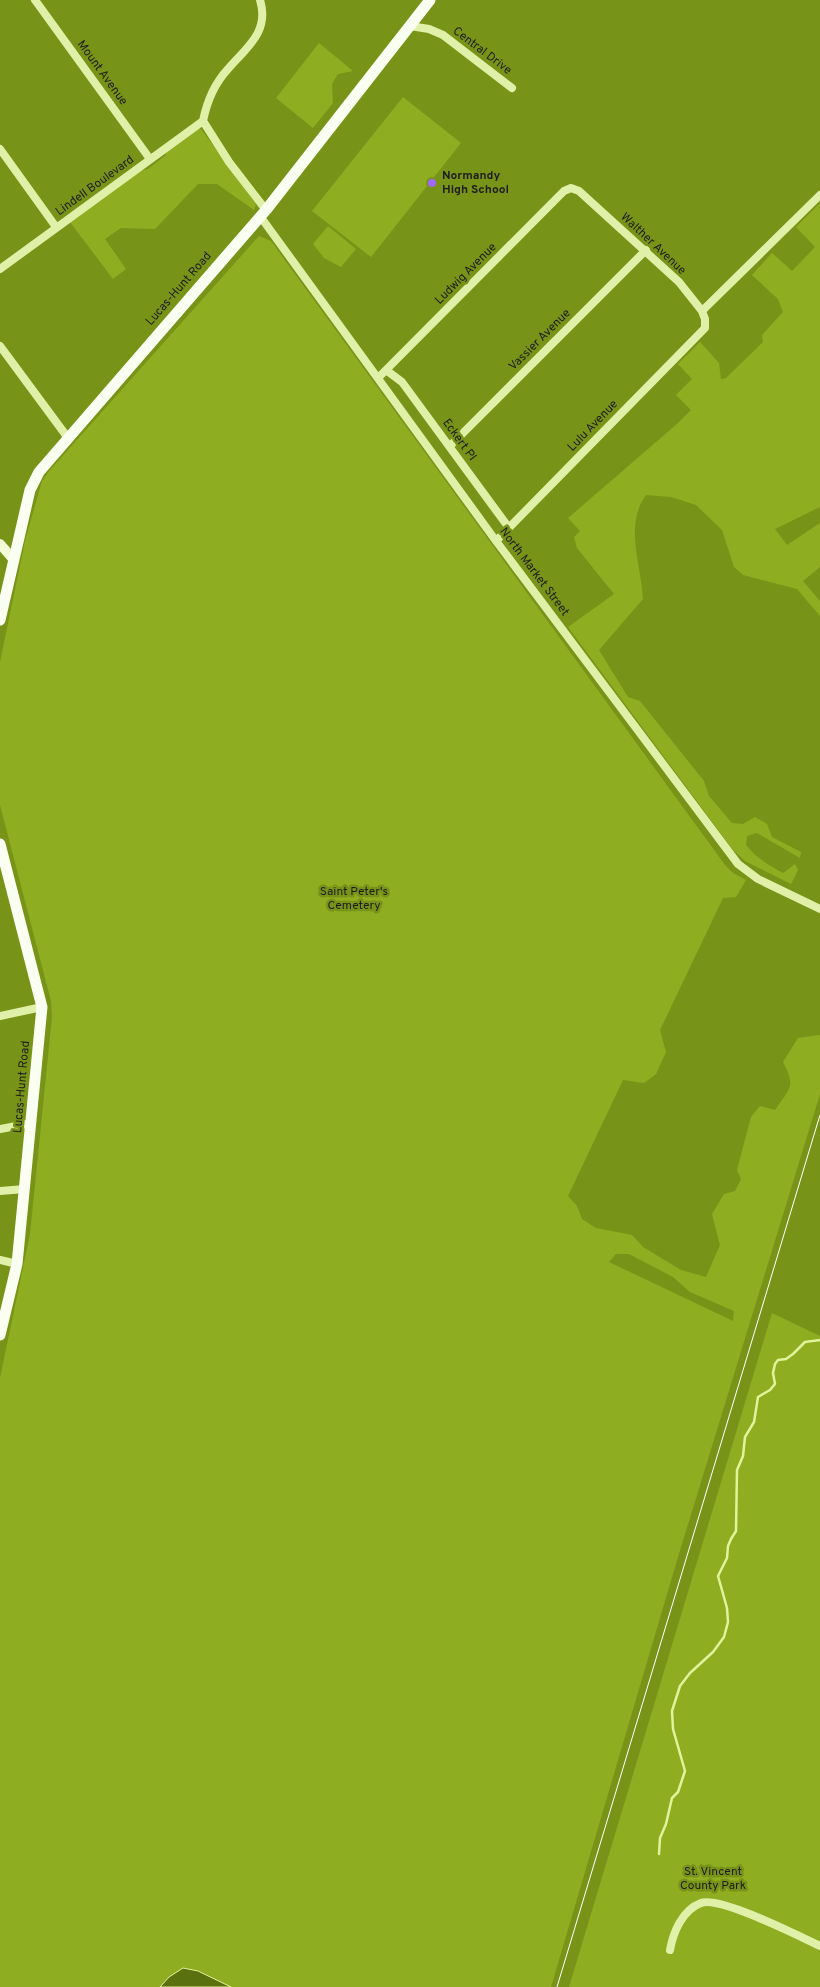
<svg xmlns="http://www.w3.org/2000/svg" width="820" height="1987" font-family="Overpass,sans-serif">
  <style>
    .green { fill: #8fad21; fill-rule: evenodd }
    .water { fill: #5a7110; stroke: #e1f39b }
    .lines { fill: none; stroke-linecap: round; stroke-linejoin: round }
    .stream { stroke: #e1f39b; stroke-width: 2.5 }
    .street { stroke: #e1f0a9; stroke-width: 8 }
    .secondary { stroke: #f3fbd7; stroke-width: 10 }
    .primary { stroke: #fbfff2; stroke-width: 11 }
    .tram { stroke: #fff; stroke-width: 1 }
    .poi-dot { fill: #a068ff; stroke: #789418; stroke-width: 2 }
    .labels { text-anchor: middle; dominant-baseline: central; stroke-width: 5; stroke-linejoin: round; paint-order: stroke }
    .street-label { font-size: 12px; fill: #1d1d1d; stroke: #789418 }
    .poi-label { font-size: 12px; font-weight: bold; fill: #1d1d1d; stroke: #789418; text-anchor: start }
    .park-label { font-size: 12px; fill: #1c1d1a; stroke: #789418 }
  </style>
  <rect width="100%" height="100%" fill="#789418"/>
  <path class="green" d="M319,43L353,71L338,74L332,84L333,103L313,128L276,98Z
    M403,97L461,143L371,257L312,211Z
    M197,129H201L204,133L256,204L254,210L217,184H198L155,229L121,228L105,239L126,269L113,279L70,222L138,171L148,169L166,155L165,152Z
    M820,203V507L775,529L787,545L820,523V567L803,581L820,601V616L797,589L743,575L734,567L722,530L696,505L671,497L646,495C624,525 641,564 643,599L599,650L628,697L640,701L704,781L709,796L732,823L743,824L755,817L767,824L772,837L801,852L800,858L757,833L747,836L746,845C756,858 769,865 783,873L795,864L798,870L791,884L745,861L733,850L568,627L614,594L577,548L574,537L580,531L568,518L677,424L691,410L676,395L692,379L678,364L700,342L719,363L721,379L726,378L763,342L762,335L783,312L778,299L752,275L772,253L792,271L815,247L796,227Z
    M328,226L356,249L341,267L324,258L313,244Z
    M259,236L271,241L725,865L733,873L746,880L736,897L723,898L660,1030L666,1052L656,1074L644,1083L623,1080L568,1196L577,1206L582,1219L596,1228L632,1235L643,1247L681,1270L706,1277L720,1245L712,1214L724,1194L735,1191L741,1179L737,1170L751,1117L760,1106L775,1110C790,1088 796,1087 783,1062L798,1038L820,1035V1094L678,1557L551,1987H0V1378L30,1234L52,1017L51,1001L0,805V662L25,541L42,481L50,470ZM616,1254H629L673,1277L690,1292L734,1311L733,1321L609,1262Z
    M772,1313L820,1336V1987H569Z"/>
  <path class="water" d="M183,1968L198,1971L231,1987H160L169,1977Z"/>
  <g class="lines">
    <path class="stream" d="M659,1854L660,1838L666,1824L672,1798L678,1792L685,1771L673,1729L672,1711L680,1686L690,1673L713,1652L724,1637L728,1622L727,1608L718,1576L727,1558L728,1546L731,1539L736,1531L737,1470L743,1456L745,1437L754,1422L758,1397L770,1390L775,1384L773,1373L775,1364L778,1360L786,1359L793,1354L805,1342L820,1340"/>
    <path class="street" d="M35,0L150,159
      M410,26L429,29L443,35L512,88
      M203,121C207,101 214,84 228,69C246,48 270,32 260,0
      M203,121L229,162L266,210
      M0,149L56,227
      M260,216L496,541L738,864L758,879L820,909
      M0,269L203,121
      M702,311L820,195
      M0,346L68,438
      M386,370L402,382L509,528
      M378,378L564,191L571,188L579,191L679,282L702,311L705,319V328L496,541
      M450,446L646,250
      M0,1016L42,1007
      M0,1129L32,1123
      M0,1191L25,1189
      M0,1260L17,1264
      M670,1950C673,1933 682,1910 701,1903C720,1896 799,1936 820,1946"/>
    <path class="secondary" d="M0,544L14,560"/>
    <path class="primary" d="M0,620L30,490L39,472L266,210L430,0
      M0,844L42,1007L17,1264L0,1335"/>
    <path class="tram" d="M557,1987L820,1115"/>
  </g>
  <circle class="poi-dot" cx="432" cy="183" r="5"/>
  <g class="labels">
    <g class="street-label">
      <text transform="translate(482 51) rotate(37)">Central Drive</text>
      <text transform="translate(102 73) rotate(54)">Mount Avenue</text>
      <text transform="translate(95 186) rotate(-36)">Lindell Boulevard</text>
      <text transform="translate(653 244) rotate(43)">Walther Avenue</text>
      <text transform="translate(466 274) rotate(-45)">Ludwig Avenue</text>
      <text transform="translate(179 289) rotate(-49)">Lucas-Hunt Road</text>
      <text transform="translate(540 340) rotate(-45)">Vassier Avenue</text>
      <text transform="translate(593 426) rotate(-46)">Lulu Avenue</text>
      <text transform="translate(459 440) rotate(54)">Eckert Pl</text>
      <text transform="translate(534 572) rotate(53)">North Market Street</text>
      <text transform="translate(22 1087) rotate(-85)">Lucas-Hunt Road</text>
    </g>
    <g class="poi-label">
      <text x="442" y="176">Normandy<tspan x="442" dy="14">High School</tspan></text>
    </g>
    <g class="park-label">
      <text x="354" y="892">Saint Peter's<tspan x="354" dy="14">Cemetery</tspan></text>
      <text x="713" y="1872">St. Vincent<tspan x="713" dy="14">County Park</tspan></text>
    </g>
  </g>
</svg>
